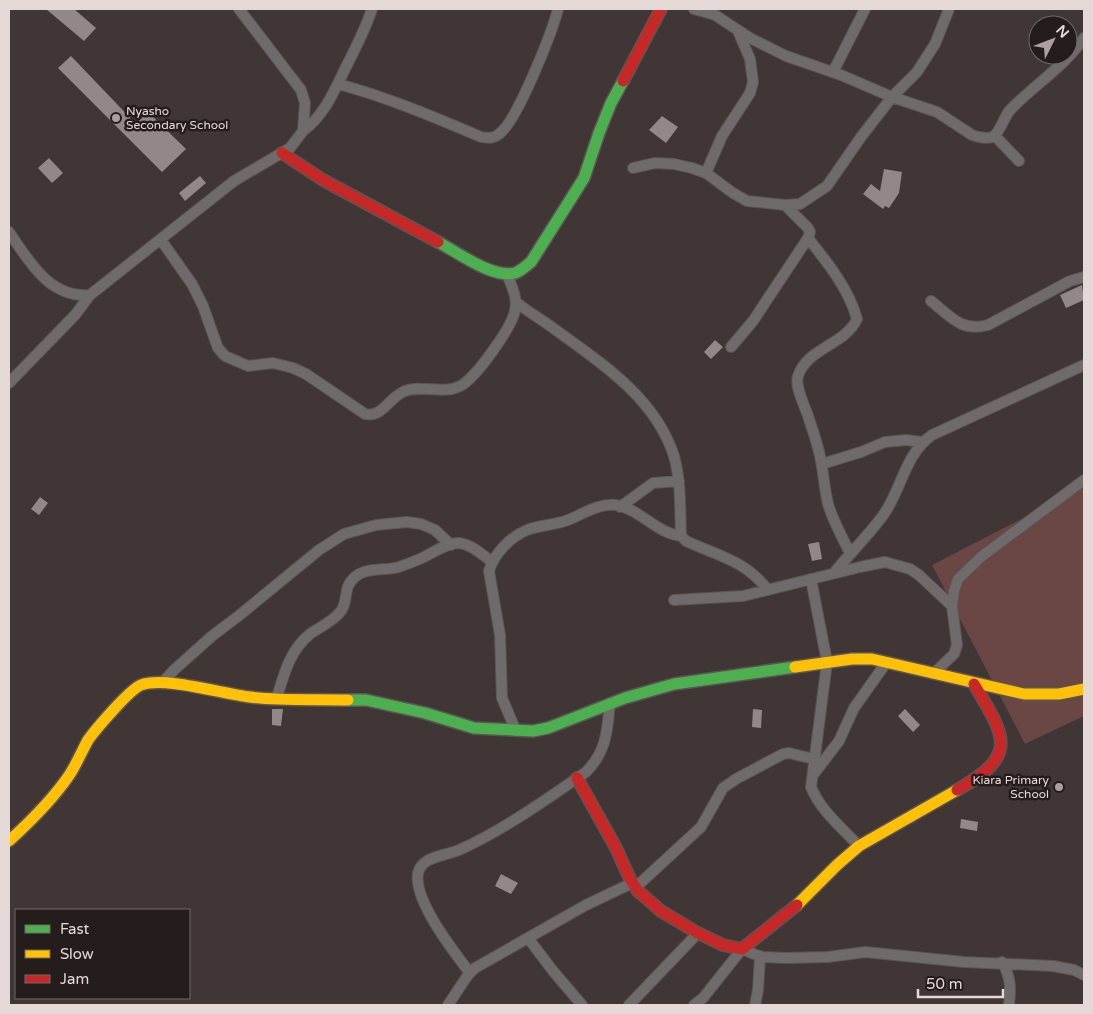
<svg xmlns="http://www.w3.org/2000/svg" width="1093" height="1014" font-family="'Varela Round',sans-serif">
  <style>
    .pitch { fill: #6a4645 }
    .building { fill: #928888 }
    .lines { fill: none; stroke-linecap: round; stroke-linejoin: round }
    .street-casing { stroke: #5d5453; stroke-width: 12 }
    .fast-casing { stroke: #5d5453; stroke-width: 14 }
    .slow-casing { stroke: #5d5453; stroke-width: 14 }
    .jam-casing { stroke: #5d5453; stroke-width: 14 }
    .street { stroke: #706b6b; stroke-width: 10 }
    .fast { stroke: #4caf50; stroke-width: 11 }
    .slow { stroke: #ffc107; stroke-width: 11 }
    .jam { stroke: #c62828; stroke-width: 11 }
    .poi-dot { fill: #aba09f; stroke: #251c1c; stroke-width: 2 }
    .labels { text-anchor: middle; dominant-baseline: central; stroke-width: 5; stroke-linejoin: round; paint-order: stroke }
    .poi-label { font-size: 12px; fill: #e5d9d8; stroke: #251c1c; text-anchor: start }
  </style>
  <rect width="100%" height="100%" fill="#403635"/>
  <path class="pitch" d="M1084,487V716L1025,744L932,565Z"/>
  <path class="building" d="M46,9H74L96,28L84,41Z
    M71,56L136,124L148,112L186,149L162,172L58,68Z
    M662,116L678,127L666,143L649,130Z
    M49,158L63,173L52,183L38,168Z
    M884,169L902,172L899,193L889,208L885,206L883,209L863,194L871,184L880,191Z
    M200,176L206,183L185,201L179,193Z
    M1082,285L1084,300L1066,308L1060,295Z
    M715,340L723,347L711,359L704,352Z
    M40,497L48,503L39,515L31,509Z
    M819,542L822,559L812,561L808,544Z
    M272,709H283L281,726L272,725Z
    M753,709L762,710L761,728L752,727Z
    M905,709L920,725L913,732L898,716Z
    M961,819L978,822L977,831L960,828Z
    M501,874L518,883L511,894L495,886Z"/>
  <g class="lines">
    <g class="street-casing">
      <path id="street" d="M694,9L715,15L750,38L786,56L841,75L892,97L937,112L972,135C978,137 988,140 994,136C1001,130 1004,117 1010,110C1033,86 1065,66 1084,38
        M833,72L865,9
        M338,84C387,97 434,117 481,137C488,138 493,139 499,134C517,122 552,32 558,9
        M303,131C325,115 335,89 347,65C357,45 365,30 372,9
        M993,137H996L1019,161
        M633,168L655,163L674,164L692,168L706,173L733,193L747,201L785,205L800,204L827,186L861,137L892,97L917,72L935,44L949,9
        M706,173L722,136L750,93L753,82L750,59L738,31
        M9,232C29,261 49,298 90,295L234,181L290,148L303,131L305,103L301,90L239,9
        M808,238C827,262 849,289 857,319C845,345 807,348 798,376C794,386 806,408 809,419C814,434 820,451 822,467C824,479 825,492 828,504C833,521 842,537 850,553
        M161,240L192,284L203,306L215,340L218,348L225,356L248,366L273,363L293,368L306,374L365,414C382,418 389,398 403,392C417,385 437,392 452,389C456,388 463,385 466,382C479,372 513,326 515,310C518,298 511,285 507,274
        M931,301C951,317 961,332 988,325L1070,281L1084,277
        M516,302C528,312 541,319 553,328C601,363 655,397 674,456C681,481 680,510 681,536L686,541C718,556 745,560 768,590
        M731,347L753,321L808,238L810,232L808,228L785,205
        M9,383L75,315L90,295
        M822,464L861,452L885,442L906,440L922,442
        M620,507L653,483L679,481
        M834,573C850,553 869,535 884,514C902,488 905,454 932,435L1084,365
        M811,579L827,662L811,787C820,810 842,828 859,846
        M674,600L743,596L860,567L885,562L910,569L919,575L952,606
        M933,674L954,654L957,645L952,606L954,591L958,579L981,557L1084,480
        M162,683L174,670L212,636L241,614L319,550L344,534L376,525L407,522L421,524L435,530L451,545
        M277,697C284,674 290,650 310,634C320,627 334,621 341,611C349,600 342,588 355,577C366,567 384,571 399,567C407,564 416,561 424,557C434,552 447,543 459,543C471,544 483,555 492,562
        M516,731L502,698L500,635L489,571C494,554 510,537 527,530C540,525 555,525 568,520C583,514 599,503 616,505C640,509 656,533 681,536
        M813,775L839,741L854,708L886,663
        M636,887L701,827L723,788L736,779L783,754L789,753L814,759
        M528,938L553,971L582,1005
        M1002,962C1011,977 1011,989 1009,1005
        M470,973C454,952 413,900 418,873C422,856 445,856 459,850C502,831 547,799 586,772C607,751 607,731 610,703
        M448,1005L468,975L475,968L586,905L632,883
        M629,1005L698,933
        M694,1005L703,998L742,949L761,957L787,958L828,957L865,952L964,962L1053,966L1074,970L1084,975
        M755,1005L758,990L760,956"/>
    </g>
    <g class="fast-casing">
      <path id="fast" d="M438,242C457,252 493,279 515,273C521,271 526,266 531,262L584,178L599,133L611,103L623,81
        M348,700H366L425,713L474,728L533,731L548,728L625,698L674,684L795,667"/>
    </g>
    <g class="slow-casing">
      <path id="slow" d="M795,667L852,659H872L1024,694H1059L1084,689
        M9,841C31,821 54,798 70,774C77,763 82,751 88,740C96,729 129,690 141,685C164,676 223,694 250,697C280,701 317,699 348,700
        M797,905L837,865L859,846L957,790"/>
    </g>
    <g class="jam-casing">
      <path id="jam" d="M623,81L661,9
        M282,153L323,180L438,242
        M577,778L616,848L630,879L638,891L661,911L696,932L723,945L742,949L797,905
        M957,790C1019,755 1006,738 974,684"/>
    </g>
    <use href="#street" class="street"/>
    <use href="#fast" class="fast"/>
    <use href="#slow" class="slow"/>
    <use href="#jam" class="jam"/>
  </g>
  <g class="poi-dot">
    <circle cx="116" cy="118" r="5"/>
    <circle cx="1059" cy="787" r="5"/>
  </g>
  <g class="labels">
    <g class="poi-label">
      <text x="126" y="111">Nyasho<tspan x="126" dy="14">Secondary School</tspan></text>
      <text x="1049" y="780" text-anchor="end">Kiara Primary<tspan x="1049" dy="14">School</tspan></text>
    </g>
  </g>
  <rect width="1093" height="1014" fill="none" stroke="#e5d9d8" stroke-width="20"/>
  <rect x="15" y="909" width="175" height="90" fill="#251c1c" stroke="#726867"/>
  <rect x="25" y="925" width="25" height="8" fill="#4caf50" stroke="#726867"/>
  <text x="60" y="934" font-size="15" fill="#e5d9d8">Fast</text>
  <rect x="25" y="950" width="25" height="8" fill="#ffc107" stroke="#726867"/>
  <text x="60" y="959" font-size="15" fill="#e5d9d8">Slow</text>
  <rect x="25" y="975" width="25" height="8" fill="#c62828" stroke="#726867"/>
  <text x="60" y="984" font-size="15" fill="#e5d9d8">Jam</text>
  <g transform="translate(1053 40) rotate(48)"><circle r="24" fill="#251c1c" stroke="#726867"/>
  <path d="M0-4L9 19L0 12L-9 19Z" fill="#aba09f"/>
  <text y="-8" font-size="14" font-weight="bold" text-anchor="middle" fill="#e5d9d8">N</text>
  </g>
  <path d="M918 989v8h85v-8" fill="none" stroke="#e5d9d8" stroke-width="2.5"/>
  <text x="926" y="989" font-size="15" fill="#e5d9d8" stroke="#251c1c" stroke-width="4" paint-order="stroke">50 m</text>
</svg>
